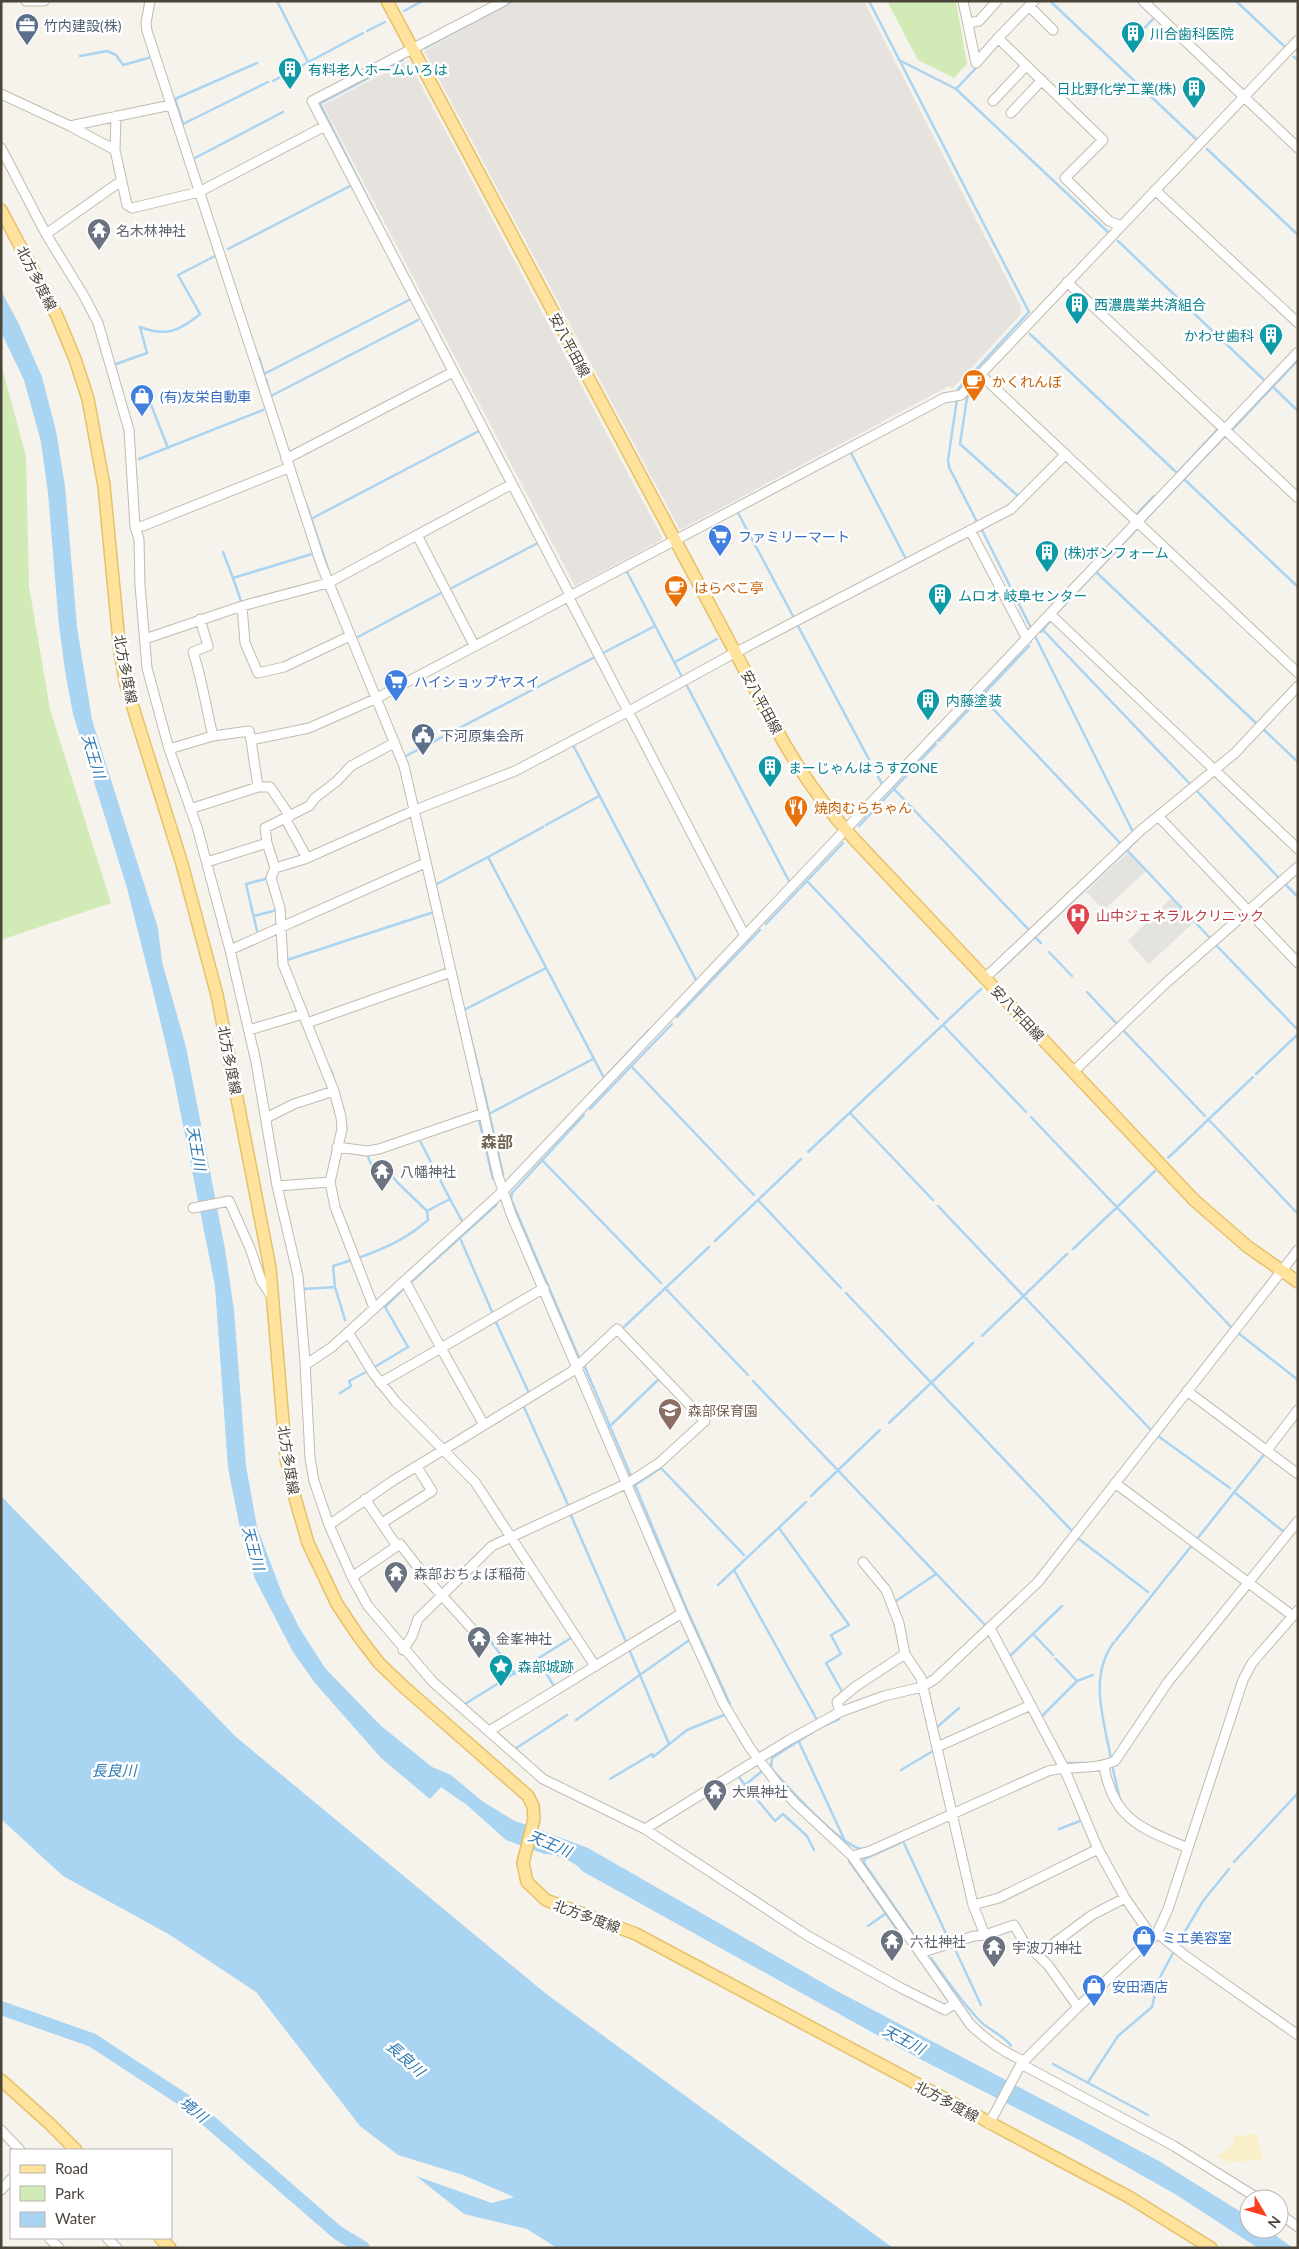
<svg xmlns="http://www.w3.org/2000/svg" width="1299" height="2249" font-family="Lato,'Noto Sans JP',sans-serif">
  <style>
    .industrial { fill: #e6e2dd }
    .green { fill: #d2eab5 }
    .sand { fill: #f9efc9 }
    .parking { fill: #e5e3e0 }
    .water { fill: #a9d4f2 }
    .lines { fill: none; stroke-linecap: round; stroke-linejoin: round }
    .stream { stroke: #a9d4f2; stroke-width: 2.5 }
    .river { stroke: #a9d4f2; stroke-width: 14 }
    .minor-casing { stroke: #c2bbae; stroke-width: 11 }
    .major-casing { stroke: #e6c16a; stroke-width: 14 }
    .minor { stroke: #fff; stroke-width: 9 }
    .major { stroke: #ffe39c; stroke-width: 11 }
    .labels { text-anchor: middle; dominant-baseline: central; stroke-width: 5; stroke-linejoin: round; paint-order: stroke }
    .service-label { font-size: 14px; fill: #4e5e75; stroke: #fff; text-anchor: start }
    .culture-label { font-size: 14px; fill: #0d838f; stroke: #fff; text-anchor: start }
    .worship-label { font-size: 14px; fill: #5b616d; stroke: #fff; text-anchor: start }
    .street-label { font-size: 14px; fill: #4b4439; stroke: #fff }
    .food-label { font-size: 14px; fill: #c56008; stroke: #fff; text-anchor: start }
    .shop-label { font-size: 14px; fill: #366cbe; stroke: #fff; text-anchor: start }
    .health-label { font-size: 14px; fill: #be3a42; stroke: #fff; text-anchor: start }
    .education-label { font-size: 14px; fill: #785e54; stroke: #fff; text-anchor: start }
    .water-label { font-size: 15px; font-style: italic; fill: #2e7ab2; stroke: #fff }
    .quarter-label { font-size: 16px; font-weight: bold; fill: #6e6250; stroke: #fff }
  </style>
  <rect width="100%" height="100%" fill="#f6f3ec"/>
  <path class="industrial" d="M516,1H864L1021,307L1020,315L952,389L949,386L680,530L424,51Z
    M408,61L663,539L575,586L323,105Z"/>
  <path class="green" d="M887,1H956L967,64L954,78L918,60Z
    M1,364L26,456L29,586L50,709L111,903L1,940Z"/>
  <path class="sand" d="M1257,2134L1263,2159L1228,2163L1216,2155L1231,2147L1235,2136Z"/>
  <path class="parking" d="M1128,852L1146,871L1104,910L1086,892Z
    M1171,898L1193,923L1149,964L1128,941Z"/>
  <path class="water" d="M1,291L18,322L42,377L56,431L65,486L77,627L92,720L158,928L162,962L186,1047L225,1249L234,1310L246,1466L257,1527L283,1596L300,1629L325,1668L380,1725L432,1767L451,1775L482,1801L513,1820L588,1848L837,1991L1159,2161L1249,2217V2229H1267L1293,2248H1258L1175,2194L1081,2141L920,2059L582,1871C576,1862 555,1853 544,1854L506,1840L467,1805L441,1787L430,1799L381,1758L315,1683L293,1652L255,1579L240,1528L228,1468L215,1286L173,1075L153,991L127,888L73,714L66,677L59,626L48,493L41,442L24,380L1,332Z
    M1,1496L236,1737L545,1993L893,2248H557L527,2229L464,2214L416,2176L492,2203L514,2197L463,2175L398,2155L360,2126L256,1992L170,1935L63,1876L1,1819Z"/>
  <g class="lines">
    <path class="stream" d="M277,1L308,62
      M869,1L1029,312L958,389V394
      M1050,1L1197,140
      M1236,1L1284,46
      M404,11L422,1
      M367,31L385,22
      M1131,42L1153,19
      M425,48L513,1
      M80,56L107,51L116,55L123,65L152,57
      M1294,57L1298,60
      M901,61L956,89L1109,233
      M257,63L175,99L183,124L268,82
      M273,81L363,33
      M956,89L978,66
      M1207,149L1298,235
      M195,158L283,112
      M381,224L321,106V103L403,60
      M1118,241L1264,380
      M228,249L352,185
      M1030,334L1177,473L1218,429
      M259,357L264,374L411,299
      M116,364L147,353L140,327C166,337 180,331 200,314L178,275L217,255
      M266,379L270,394
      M1272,386L1298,411
      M975,389L967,398L960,444L1018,496
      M146,392L168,448
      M271,396L418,320
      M957,399L948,460L949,467L978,524
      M1231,431L1298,360
      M850,451L905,557
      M139,459L263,410
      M1184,479L1298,587
      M307,506L330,575
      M737,511L793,616
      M1136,515L1154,496
      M311,519L479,431
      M1143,522L1226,435
      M981,528L1137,840L998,972
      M223,552L233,578
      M626,570L682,677
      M1096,572L1257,724
      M448,590L538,543
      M242,604L233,578L312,554
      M1056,614L1138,528
      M798,626L882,784
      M1043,630L1050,621
      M1041,632L1043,630L1191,785
      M356,638L443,592
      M601,654L655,626
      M675,662L717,639
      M686,684L790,883
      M981,696L1122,845
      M1263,729L1298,762
      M939,741L1029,646
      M573,745L696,980
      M406,756L595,657
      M894,789L1030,931
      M1195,789L1279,878
      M546,825L599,796
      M859,826L936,744
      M1127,850L1209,937
      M488,857L543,827
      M807,881L938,1019
      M1285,884L1298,897
      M435,885L488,857L604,1078L649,1030
      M254,916L277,910
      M766,924L843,843
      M258,935L246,884L269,878
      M1035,937L1041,943
      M1215,944L1297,1029
      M1049,952L1072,976
      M287,960L431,913
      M1087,992L1118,1025
      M464,1010L546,968
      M677,1017L760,930
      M467,1022L479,1071
      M943,1025L1026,1112
      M1124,1031L1205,1116
      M328,1065L333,1075
      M631,1066L754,1195
      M1256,1074L1298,1034
      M481,1078L503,1174
      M590,1109L672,1024
      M850,1113L933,1200
      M489,1114L593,1059
      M1031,1117L1232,1328
      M476,1119L479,1120L493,1179L495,1178
      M1208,1119L1298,1214
      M808,1152L981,989
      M367,1154L373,1169L382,1164L398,1183L427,1211
      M1168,1158L1253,1077
      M542,1160L661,1283
      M450,1199L462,1221
      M758,1200L841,1288
      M938,1206L1150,1429
      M460,1238L493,1314
      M715,1241L801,1159
      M1073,1249L1155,1171
      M358,1258C386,1248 406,1239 428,1220L427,1211L450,1199L419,1139
      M410,1283L496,1205
      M665,1288L748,1375
      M304,1289L335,1287
      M846,1293L1073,1532
      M345,1320L335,1287L333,1266L352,1260
      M495,1320L529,1393
      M624,1327L709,1247
      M1237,1332L1298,1380
      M982,1336L1067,1254
      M580,1360L511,1199L512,1193L584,1115
      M584,1365L631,1476
      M373,1368L408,1347L385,1307L403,1289
      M753,1381L985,1625L984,1627
      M340,1393L351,1386L349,1381L368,1371
      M523,1405L569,1507
      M889,1423L973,1343
      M609,1427L660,1378
      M1158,1436L1230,1488
      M1234,1492L1284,1532
      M811,1496L880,1430
      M570,1513L627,1644
      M779,1528L849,1625L831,1635L841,1654L826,1663L843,1693L842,1694
      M1079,1539L1148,1592
      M1197,1539L1266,1452
      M734,1570L816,1718
      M718,1585L806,1502
      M896,1601L936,1574
      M687,1610L635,1485L661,1468L744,1555
      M688,1612L730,1704
      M483,1631L515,1674
      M1033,1634L1053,1655
      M1116,1640L1193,1544
      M629,1649L669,1744
      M1010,1656L1062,1606
      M538,1659L555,1688
      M1056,1659L1077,1681
      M465,1704L571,1638L570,1635
      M1041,1717L1077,1681L1093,1675
      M839,1719L821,1727L772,1758L771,1768C786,1785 843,1849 863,1849
      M576,1720L688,1641
      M936,1728L959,1708
      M799,1742L845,1841
      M515,1749L567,1715
      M1111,1759C1104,1719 1088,1677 1114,1642
      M1067,1763H1083
      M1112,1765L1120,1800
      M901,1770L933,1751
      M761,1772L745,1785L775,1821L783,1814L807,1836L814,1850
      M739,1777L745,1785
      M610,1779L652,1754L653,1757L687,1730L724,1715
      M1059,1829L1080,1821L1081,1817
      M903,1841L948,1938L952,1939
      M900,1843L864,1859V1863L920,1944
      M849,1861L864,1882
      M1234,1862L1298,1793
      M867,1886L902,1937
      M868,1926L885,1914
      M1177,1945L1203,1901L1229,1869
      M954,1947L981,2005
      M931,1958C946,1979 961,2001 979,2020C988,2030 1004,2035 1011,2046
      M1053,2064L1148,2115
      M1088,2082L1118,2036L1152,2007L1158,1981L1173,1953"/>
    <path class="river" d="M1,2008L92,2040L187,2102L338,2233L363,2248"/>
    <g class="minor-casing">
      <path id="minor" d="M26,1H44
        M150,1L146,23L147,31L321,564L404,766L498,1176L511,1214L682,1613L723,1703L750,1748L776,1782L795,1803L852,1856L970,2024C986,2040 1003,2052 1024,2061
        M504,1L312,101L570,595
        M963,1L976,63L998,38L1103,140L1065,178L1109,221L1121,226
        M1143,1L1298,148
        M1029,6L1053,30
        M968,23L979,21L997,1
        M998,38L1034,1
        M1,94L70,126L115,150
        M993,101L1026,66
        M1011,113L1042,80
        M116,116L115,150L127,205L132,208L199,192L325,126
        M70,126L171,105
        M1,148L46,234L84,296L98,323L129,430L135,527L139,539L140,585L147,668L169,749L197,827L230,950L256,1062L277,1186L298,1276L305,1362L310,1458L314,1481L329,1525L352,1577L368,1606L433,1682L543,1779L645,1829L808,1936L901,1988L945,2010L955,2003
        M1155,190L1298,323
        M46,234L121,181
        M1067,282L1298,498
        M981,375L1298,673
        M286,459L453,372
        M135,527L143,526L288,468
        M970,530L1027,639
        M417,535L474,645
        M568,596L745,936
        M242,606L245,643L258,673L284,667L350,636
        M1050,614L1298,849
        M200,619L208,646L193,652C202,679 206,708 213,736
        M145,639L242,606L328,583L512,484
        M251,740L258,787
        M169,749L213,736L249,731L251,740L309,728L375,699L944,398L961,395L1298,40
        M190,809L258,787H270L290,816
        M1158,816L1298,963
        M285,818L307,858
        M207,862L267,843
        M275,868L305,859L415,810L515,771L627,712L729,656L1011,509L1066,454
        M230,950L425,863
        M985,978L1140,831L1235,753L1298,686
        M307,1023L451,972
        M249,1030L303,1014
        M1074,1071L1166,983L1298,867
        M266,1118L294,1104L334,1091
        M337,1147L367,1151L379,1149L484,1113
        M277,1186L330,1182
        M193,1208L229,1201L250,1248L261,1280L272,1297
        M405,1281L441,1348L544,1288
        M374,1308L335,1207L330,1182L342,1129L341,1117L334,1091L283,964L280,908L271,878L275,868L267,843L265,828L309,806L315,798L337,781L351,766L394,743
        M348,1332L373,1373L396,1402L475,1482L595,1666
        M305,1365L332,1347L503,1191L1298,352
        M380,1383L441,1348L484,1425
        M1187,1391L1298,1474
        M1267,1450L1298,1410
        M1115,1483L1293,1616
        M365,1499L397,1546
        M382,1523L432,1491L417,1467
        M329,1525L394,1480L571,1372L617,1329L705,1421L659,1463L628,1483L492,1546L418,1619L412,1636L403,1650
        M863,1562L886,1590L899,1623L905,1654L921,1678L973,1905L985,1935L974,1936L920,1953
        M352,1577L400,1544L428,1580L473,1630
        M990,1628L1064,1768L1098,1849L1125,1898L1153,1938
        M840,1712L837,1702L855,1687L905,1654
        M489,1731L682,1613
        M937,1747L1031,1705
        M1104,1766C1113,1820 1143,1829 1188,1848
        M645,1829L789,1740L840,1712L884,1696L922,1687L935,1679L1038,1582L1298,1250
        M852,1856L870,1851L1048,1771C1070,1766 1095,1770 1115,1761L1168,1682L1298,1521
        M973,1905L999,1898L1098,1849
        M1157,1933L1187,1957L1298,2035
        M985,1935L1014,1925L1024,1942L1048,1965L1078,2007
        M1038,1955L1092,1915L1125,1898
        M1021,2064L1174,2146L1259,2199
        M989,2124L1021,2064L1077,2008L1157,1933L1168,1909L1243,1680L1252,1663L1298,1610
        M1,2130L20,2150
        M1,2190L11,2179
        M1279,2213L1298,2227
        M49,2238L59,2248
        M107,2238L117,2248"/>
    </g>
    <g class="major-casing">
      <path id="major" d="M387,1L774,725C796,766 823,805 854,839L1194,1200L1248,1247L1298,1282
        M1,210L57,316L75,359L88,399L104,486L120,652L126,685L182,864L217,995L270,1268L286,1457L291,1484L308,1543L337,1604L359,1637L379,1663L404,1687L528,1796L533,1806L534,1819L523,1863L527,1882L546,1900L636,1934L1129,2197L1211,2248
        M1,2080L50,2124L76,2150
        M160,2238L170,2248"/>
    </g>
    <use href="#minor" class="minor"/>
    <use href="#major" class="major"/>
  </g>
  <defs>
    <g id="office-pin" transform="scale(1.25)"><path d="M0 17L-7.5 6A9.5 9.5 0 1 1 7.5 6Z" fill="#5c6f8a" stroke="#fff"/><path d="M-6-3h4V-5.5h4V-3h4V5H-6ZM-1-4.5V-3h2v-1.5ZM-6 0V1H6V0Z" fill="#fff"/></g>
    <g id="building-pin" transform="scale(1.25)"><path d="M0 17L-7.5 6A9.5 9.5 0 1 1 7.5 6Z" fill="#0f9aa8" stroke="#fff"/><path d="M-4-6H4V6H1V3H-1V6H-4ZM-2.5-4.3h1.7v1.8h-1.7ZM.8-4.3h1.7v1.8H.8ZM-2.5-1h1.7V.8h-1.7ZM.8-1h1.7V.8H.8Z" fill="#fff"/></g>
    <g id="temple-pin" transform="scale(1.25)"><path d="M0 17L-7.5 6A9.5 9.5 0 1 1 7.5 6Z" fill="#6b7280" stroke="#fff"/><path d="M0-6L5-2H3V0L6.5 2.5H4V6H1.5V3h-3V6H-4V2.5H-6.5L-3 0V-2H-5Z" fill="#fff"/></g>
    <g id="cafe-pin" transform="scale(1.25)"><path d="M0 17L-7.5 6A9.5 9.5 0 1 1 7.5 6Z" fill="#e8710a" stroke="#fff"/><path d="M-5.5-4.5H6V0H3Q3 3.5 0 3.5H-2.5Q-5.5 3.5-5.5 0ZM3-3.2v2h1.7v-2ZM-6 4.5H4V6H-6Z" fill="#fff"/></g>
    <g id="shop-pin" transform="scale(1.25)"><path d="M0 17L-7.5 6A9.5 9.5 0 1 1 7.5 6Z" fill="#3f7fe0" stroke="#fff"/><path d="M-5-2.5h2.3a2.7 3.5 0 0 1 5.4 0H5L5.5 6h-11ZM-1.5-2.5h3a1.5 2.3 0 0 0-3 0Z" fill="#fff"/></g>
    <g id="supermarket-pin" transform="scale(1.25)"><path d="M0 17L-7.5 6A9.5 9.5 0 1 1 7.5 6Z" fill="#3f7fe0" stroke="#fff"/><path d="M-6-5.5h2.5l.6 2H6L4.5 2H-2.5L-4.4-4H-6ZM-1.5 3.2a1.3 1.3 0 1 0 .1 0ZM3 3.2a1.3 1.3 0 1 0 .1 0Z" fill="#fff"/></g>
    <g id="civic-pin" transform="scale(1.25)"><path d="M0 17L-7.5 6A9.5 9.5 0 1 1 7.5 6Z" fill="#5c6f8a" stroke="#fff"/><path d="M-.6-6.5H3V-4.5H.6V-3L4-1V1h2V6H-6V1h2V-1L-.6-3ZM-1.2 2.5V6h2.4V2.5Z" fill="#fff"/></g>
    <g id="restaurant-pin" transform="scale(1.25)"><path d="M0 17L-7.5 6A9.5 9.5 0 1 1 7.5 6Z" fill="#e8710a" stroke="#fff"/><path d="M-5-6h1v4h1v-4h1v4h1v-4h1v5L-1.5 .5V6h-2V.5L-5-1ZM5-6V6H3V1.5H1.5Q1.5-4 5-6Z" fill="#fff"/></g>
    <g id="hospital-pin" transform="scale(1.25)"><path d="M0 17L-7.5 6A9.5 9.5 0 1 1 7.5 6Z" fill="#e0444e" stroke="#fff"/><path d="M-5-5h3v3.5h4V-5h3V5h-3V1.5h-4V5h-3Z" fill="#fff"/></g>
    <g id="school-pin" transform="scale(1.25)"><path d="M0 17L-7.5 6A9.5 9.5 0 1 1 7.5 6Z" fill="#8d6e63" stroke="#fff"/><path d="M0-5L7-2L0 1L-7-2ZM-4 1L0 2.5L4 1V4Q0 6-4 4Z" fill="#fff"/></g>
    <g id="sight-pin" transform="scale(1.25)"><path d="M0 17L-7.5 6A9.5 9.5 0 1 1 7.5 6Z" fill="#0f9aa8" stroke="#fff"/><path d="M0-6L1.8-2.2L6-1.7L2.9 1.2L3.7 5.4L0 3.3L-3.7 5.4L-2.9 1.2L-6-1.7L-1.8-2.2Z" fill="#fff"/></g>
  </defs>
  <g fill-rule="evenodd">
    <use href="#office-pin" x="27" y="25"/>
    <use href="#building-pin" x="1133" y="33"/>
    <use href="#building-pin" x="290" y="69"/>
    <use href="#building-pin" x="1194" y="88"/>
    <use href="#temple-pin" x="99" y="230"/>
    <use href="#building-pin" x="1077" y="304"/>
    <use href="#building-pin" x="1271" y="335"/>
    <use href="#cafe-pin" x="974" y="381"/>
    <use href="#shop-pin" x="142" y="396"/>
    <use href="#supermarket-pin" x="720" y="536"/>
    <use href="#building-pin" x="1047" y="552"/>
    <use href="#cafe-pin" x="676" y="587"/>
    <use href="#building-pin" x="940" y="595"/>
    <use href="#supermarket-pin" x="396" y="681"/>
    <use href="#building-pin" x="928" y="700"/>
    <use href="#civic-pin" x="423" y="735"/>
    <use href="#building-pin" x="770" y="767"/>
    <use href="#restaurant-pin" x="796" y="807"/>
    <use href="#hospital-pin" x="1078" y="915"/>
    <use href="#temple-pin" x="382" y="1171"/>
    <use href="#school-pin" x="670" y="1410"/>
    <use href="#temple-pin" x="396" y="1573"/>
    <use href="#temple-pin" x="479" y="1638"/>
    <use href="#sight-pin" x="501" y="1666"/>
    <use href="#temple-pin" x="715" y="1791"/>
    <use href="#shop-pin" x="1144" y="1937"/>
    <use href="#temple-pin" x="892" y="1941"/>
    <use href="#temple-pin" x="994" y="1947"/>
    <use href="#shop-pin" x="1094" y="1986"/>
  </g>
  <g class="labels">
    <g class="service-label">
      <text x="44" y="25">竹内建設(株)</text>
      <text x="440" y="735">下河原集会所</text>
    </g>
    <g class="culture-label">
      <text x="1150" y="33">川合歯科医院</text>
      <text x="308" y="69">有料老人ホームいろは</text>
      <text x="1176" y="88" text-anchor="end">日比野化学工業(株)</text>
      <text x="1094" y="304">西濃農業共済組合</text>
      <text x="1254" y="335" text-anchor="end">かわせ歯科</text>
      <text x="1064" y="552">(株)ボンフォーム</text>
      <text x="958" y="595">ムロオ 岐阜センター</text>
      <text x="946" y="700">内藤塗装</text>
      <text x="788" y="767">まーじゃんはうすZONE</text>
      <text x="518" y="1666">森部城跡</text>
    </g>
    <g class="worship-label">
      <text x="116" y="230">名木林神社</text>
      <text x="400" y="1171">八幡神社</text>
      <text x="414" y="1573">森部おちょぼ稲荷</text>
      <text x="496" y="1638">金峯神社</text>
      <text x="732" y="1791">大県神社</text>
      <text x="910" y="1941">六社神社</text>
      <text x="1012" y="1947">宇波刀神社</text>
    </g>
    <g class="street-label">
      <text transform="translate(37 278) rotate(63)">北方多度線</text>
      <text transform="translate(570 345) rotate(62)">安八平田線</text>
      <text transform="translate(126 669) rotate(79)">北方多度線</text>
      <text transform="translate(762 702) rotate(62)">安八平田線</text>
      <text transform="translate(1018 1013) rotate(47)">安八平田線</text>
      <text transform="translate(230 1060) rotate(79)">北方多度線</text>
      <text transform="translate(289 1460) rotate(81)">北方多度線</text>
      <text transform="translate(587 1916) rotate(20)">北方多度線</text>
      <text transform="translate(947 2101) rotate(28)">北方多度線</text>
    </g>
    <g class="food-label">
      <text x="992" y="381">かくれんぼ</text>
      <text x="694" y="587">はらぺこ亭</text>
      <text x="814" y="807">焼肉むらちゃん</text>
    </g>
    <g class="shop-label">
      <text x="160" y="396">(有)友栄自動車</text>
      <text x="738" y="536">ファミリーマート</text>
      <text x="414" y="681">ハイショップヤスイ</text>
      <text x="1162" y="1937">ミエ美容室</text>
      <text x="1112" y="1986">安田酒店</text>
    </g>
    <g class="health-label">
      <text x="1096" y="915">山中ジェネラルクリニック</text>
    </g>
    <g class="education-label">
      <text x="688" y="1410">森部保育園</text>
    </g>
    <g class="water-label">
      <text transform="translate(94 756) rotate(73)">天王川</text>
      <text transform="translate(197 1148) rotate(80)">天王川</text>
      <text transform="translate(254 1548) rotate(75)">天王川</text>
      <text x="114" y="1770">長良川</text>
      <text transform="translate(550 1843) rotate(23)">天王川</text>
      <text transform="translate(904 2039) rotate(28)">天王川</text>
      <text transform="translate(406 2058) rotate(42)">長良川</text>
      <text transform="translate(194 2109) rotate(39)">境川</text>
    </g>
    <g class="quarter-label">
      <text x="497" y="1141">森部</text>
    </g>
  </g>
  <rect width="1299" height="2249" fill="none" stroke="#4b4439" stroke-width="5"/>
  <rect x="10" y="2149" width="162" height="90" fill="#ffffff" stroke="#b7b4b0"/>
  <rect x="20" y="2165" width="25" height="8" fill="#ffe39c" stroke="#b7b4b0"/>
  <text x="55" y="2174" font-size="15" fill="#4b4439">Road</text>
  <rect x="20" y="2186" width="25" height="15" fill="#d2eab5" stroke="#b7b4b0"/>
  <text x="55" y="2199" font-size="15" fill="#4b4439">Park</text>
  <rect x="20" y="2212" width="25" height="15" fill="#a9d4f2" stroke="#b7b4b0"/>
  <text x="55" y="2224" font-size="15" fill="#4b4439">Water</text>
  <g transform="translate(1264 2214) rotate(128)"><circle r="24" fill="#ffffff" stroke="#b7b4b0"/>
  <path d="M0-4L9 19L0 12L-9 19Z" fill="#fc3f1d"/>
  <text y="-8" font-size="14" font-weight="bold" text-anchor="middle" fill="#4b4439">N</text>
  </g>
</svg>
